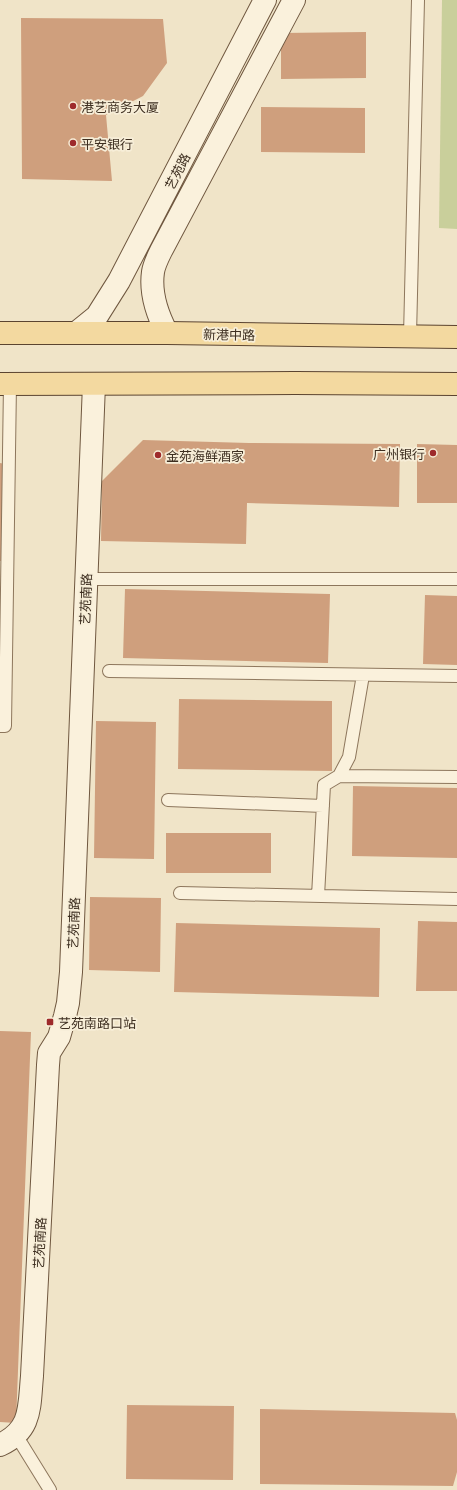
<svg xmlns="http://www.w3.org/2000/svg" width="457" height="1490" font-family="'Playfair Display','Noto Sans SC',serif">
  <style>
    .green { fill: #c9cf9b }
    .building { fill: #cf9f7d }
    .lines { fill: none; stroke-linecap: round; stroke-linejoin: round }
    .lane-casing { stroke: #8d765c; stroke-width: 14 }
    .secondary-casing { stroke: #6f573f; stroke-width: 24 }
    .primary-casing { stroke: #5b4430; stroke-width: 24 }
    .lane { stroke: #faf1dc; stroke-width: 12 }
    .secondary { stroke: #faf1dc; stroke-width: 22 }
    .primary { stroke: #f3d9a0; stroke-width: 22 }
    .poi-dot { fill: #9e2a2b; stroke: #f7eed8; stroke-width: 1.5 }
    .labels { text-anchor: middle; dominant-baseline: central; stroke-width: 3.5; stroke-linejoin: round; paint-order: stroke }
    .poi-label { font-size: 13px; fill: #3d2e20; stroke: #f7eed8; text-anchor: start }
    .street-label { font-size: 13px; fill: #3d2e20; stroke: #f7eed8 }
  </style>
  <rect width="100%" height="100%" fill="#f0e4c8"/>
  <path class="green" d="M442,0H457V229L439,228Z"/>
  <path class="building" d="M21,18L163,19L167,63L143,96L106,115L112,181L22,179Z
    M366,32V78L281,79V33Z
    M261,107L365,108V153L261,152Z
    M143,440L249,443L400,444L399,507L247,503L246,544L101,541L102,481Z
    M417,444L457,445V503H417Z
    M0,463L5,464L1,561H0Z
    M125,589L330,594L328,663L123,658Z
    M425,595L457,596V665L423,664Z
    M179,699L332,701V771L178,769Z
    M96,721L156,722L154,859L94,858Z
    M353,786L457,788V858L352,856Z
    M166,833H271V873H166Z
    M90,897L161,898L160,972L89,970Z
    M418,921L457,922V991H416Z
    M176,923L380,928L379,997L174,992Z
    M0,1031L31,1032L16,1423L0,1422Z
    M127,1405L234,1406L233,1480L126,1479Z
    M260,1409L455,1413L457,1420V1472L453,1486L260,1484Z"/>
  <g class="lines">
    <g class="lane-casing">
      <path id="lane" d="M410,336L418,0
        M86,579H457
        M109,671L457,676
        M0,726H5L10,384
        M339,776L349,757L363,675
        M168,800L323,806
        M180,893L457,899
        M318,896L324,785L339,776L457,777
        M16,1435L50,1490"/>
    </g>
    <g class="secondary-casing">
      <path id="secondary" d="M76,333L97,316L119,281L265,0
        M167,333C157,314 150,293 153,272C154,265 158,257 161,251L294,0
        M0,1445C32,1430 29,1408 32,1376L48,1065L49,1053L59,1037L65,1016L68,1003L71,972L94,384"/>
    </g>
    <g class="primary-casing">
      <path id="primary" d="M0,333H167L457,337
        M0,384L295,383L457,384"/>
    </g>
    <use href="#lane" class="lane"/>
    <use href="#secondary" class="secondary"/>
    <use href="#primary" class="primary"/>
  </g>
  <g class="poi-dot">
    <circle cx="73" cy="106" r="4"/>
    <circle cx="73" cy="143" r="4"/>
    <circle cx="433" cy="453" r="4"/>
    <circle cx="158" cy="455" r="4"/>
    <rect x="46" y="1018" width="8" height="8" rx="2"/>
  </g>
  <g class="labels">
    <g class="poi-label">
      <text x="81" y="106">港艺商务大厦</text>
      <text x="81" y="143">平安银行</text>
      <text x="425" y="453" text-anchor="end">广州银行</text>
      <text x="166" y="455">金苑海鲜酒家</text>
      <text x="58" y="1022">艺苑南路口站</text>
    </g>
    <g class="street-label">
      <text transform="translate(177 171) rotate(-63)">艺苑路</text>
      <text transform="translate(229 334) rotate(1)">新港中路</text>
      <text transform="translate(85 599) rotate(-88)">艺苑南路</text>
      <text transform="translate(73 923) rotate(-88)">艺苑南路</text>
      <text transform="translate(39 1243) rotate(-87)">艺苑南路</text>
    </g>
  </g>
</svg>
